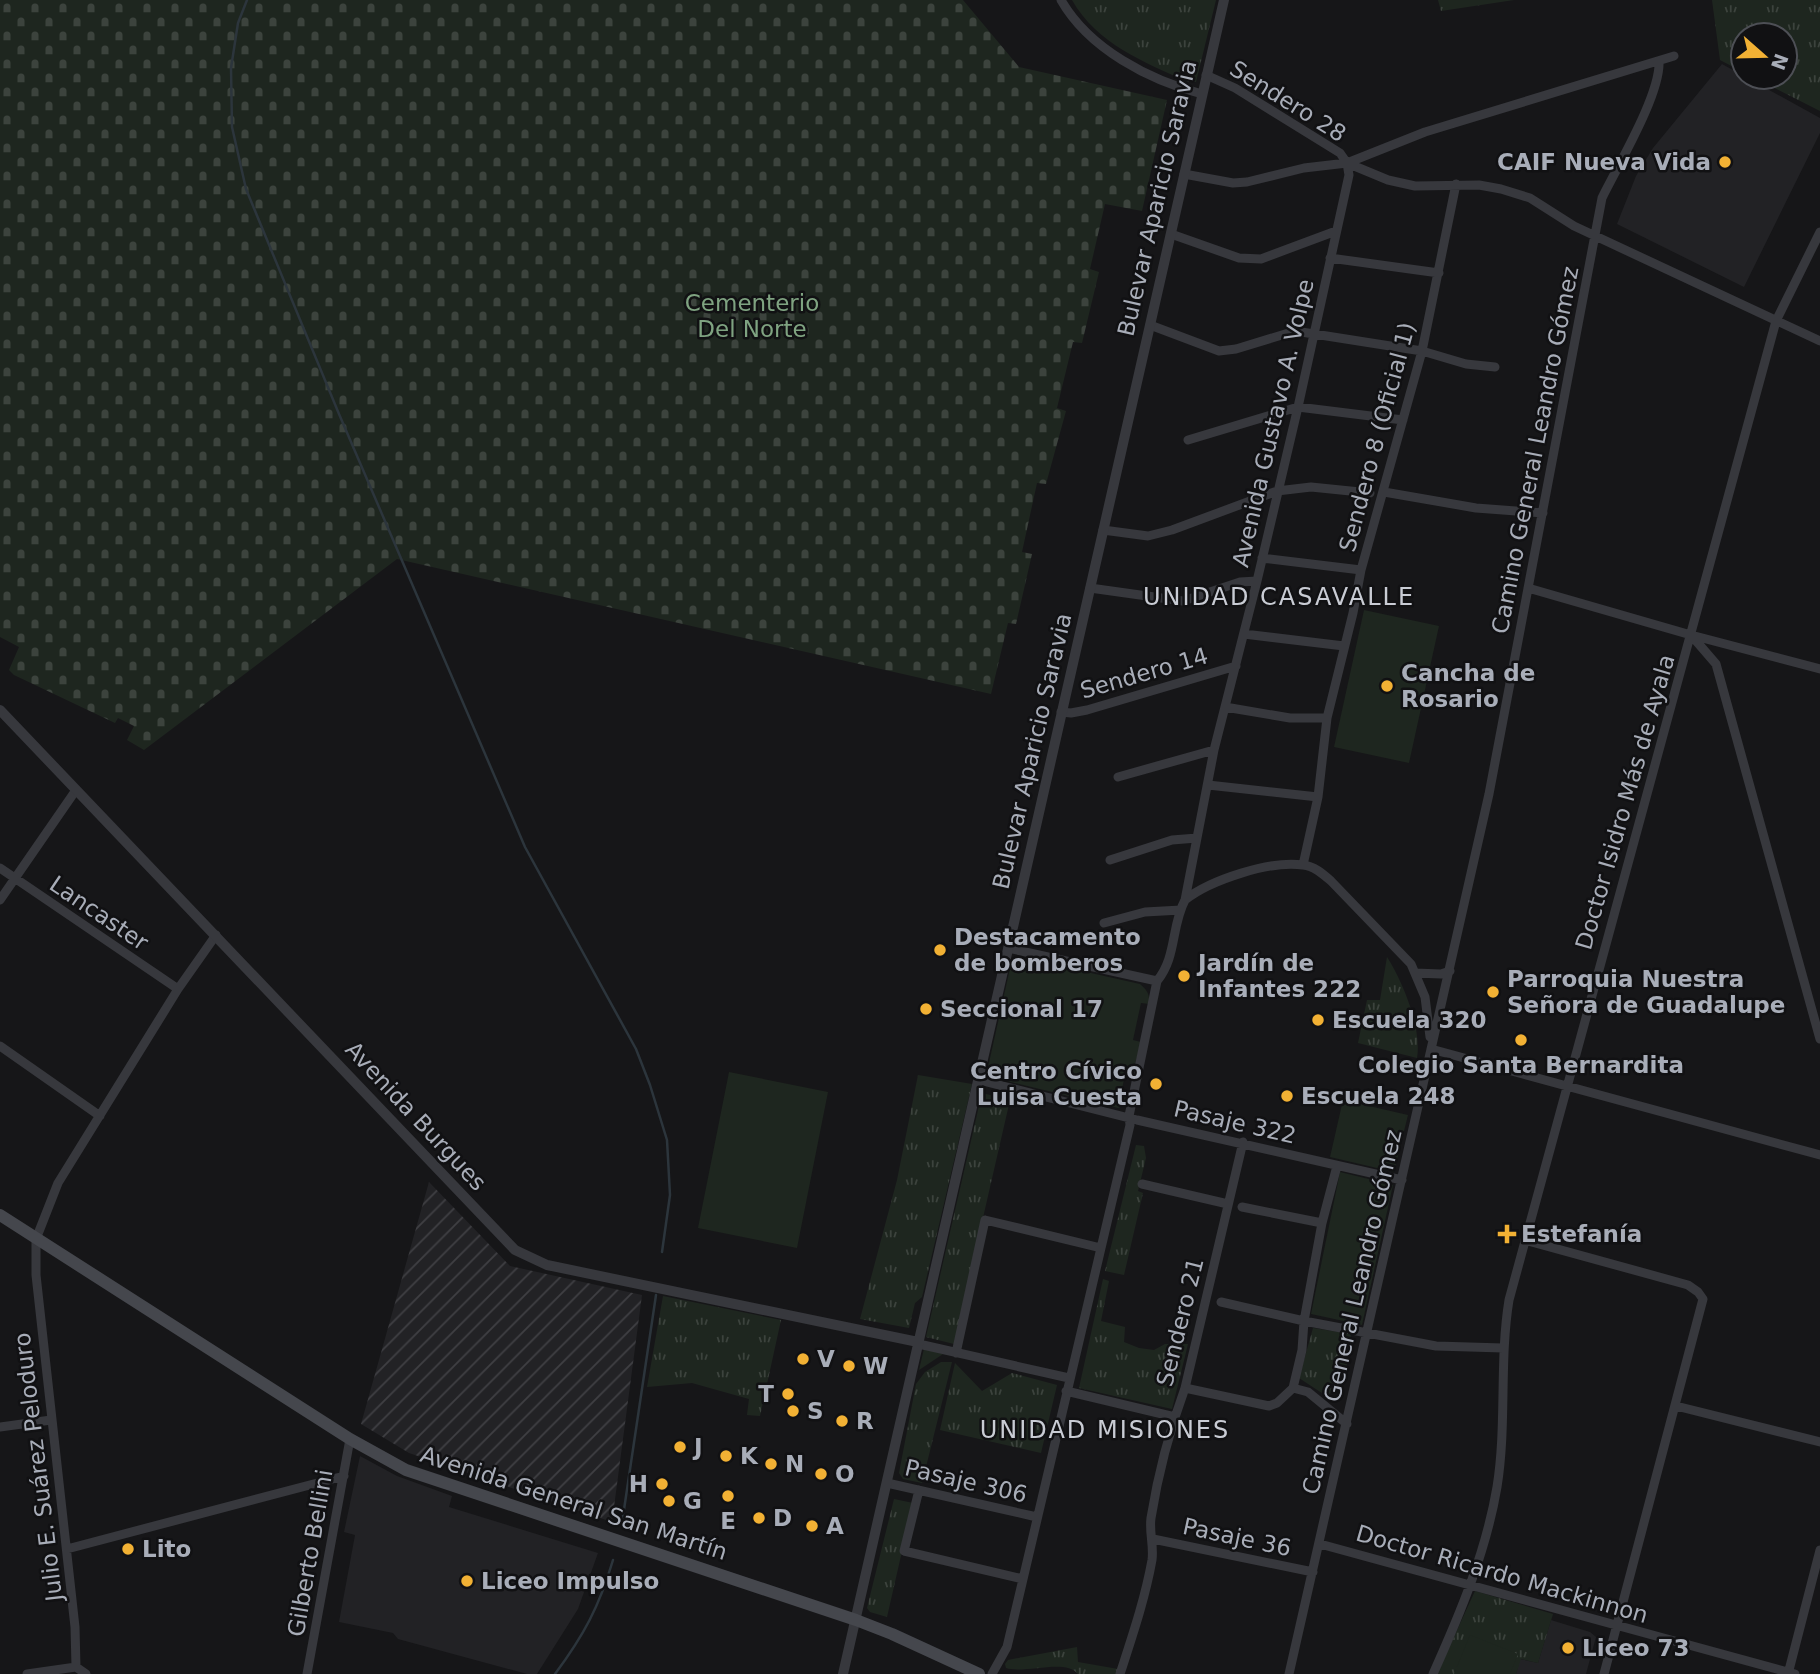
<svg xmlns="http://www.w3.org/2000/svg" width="1820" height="1674" font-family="'DejaVu Sans',sans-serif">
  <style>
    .built { fill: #222225 }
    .industrial { fill: url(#industrial-furrows) }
    .grass { fill: url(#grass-tufts) }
    .cemetery { fill: url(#cemetery-stones) }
    .park { fill: #1e261f }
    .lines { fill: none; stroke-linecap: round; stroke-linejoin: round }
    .stream { stroke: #2c353c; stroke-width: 2.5 }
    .minor { stroke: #37383d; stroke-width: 9 }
    .tertiary { stroke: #37383d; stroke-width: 10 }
    .secondary { stroke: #45474d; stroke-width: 12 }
    .poi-dot { fill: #f2b134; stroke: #111113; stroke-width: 2.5 }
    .labels { text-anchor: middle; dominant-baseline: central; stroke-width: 5; stroke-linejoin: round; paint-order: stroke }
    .street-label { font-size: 23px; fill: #a8adb8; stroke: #111113 }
    .poi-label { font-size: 23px; font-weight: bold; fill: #a8adb8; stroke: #111113; text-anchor: start }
    .park-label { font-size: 23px; fill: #7fa381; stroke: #111113 }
    .neighbourhood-label { font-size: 24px; letter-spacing: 2px; fill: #c9ccd4; stroke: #111113 }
  </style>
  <defs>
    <pattern id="industrial-furrows" width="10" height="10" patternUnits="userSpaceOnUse" patternTransform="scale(1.75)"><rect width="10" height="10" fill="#222225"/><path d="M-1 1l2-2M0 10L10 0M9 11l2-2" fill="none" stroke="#3f3f43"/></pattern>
    <pattern id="grass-tufts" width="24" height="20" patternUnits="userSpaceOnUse" patternTransform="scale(1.75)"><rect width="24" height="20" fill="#1e261f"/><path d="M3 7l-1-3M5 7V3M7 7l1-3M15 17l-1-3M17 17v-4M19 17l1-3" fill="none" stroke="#3c433d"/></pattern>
    <pattern id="cemetery-stones" width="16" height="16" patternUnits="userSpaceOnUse" patternTransform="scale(1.75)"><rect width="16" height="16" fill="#1e261f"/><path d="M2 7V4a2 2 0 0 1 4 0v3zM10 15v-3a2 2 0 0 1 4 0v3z" fill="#3c433d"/></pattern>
  </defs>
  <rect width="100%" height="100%" fill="#161618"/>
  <path class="built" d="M1722,64L1820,118V133L1744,287L1617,224L1636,176L1653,148Z
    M360,1456L397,1476L452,1496L449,1507L598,1553L578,1609L537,1674H527L398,1639L393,1633L339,1622L355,1535L344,1532Z
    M1551,1620L1590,1632L1596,1637L1586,1674H1516L1520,1659L1538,1663Z"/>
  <path class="industrial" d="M429,1182L510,1266L642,1295L612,1522L409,1453L361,1424Z"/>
  <path class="grass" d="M1072,0H1216L1196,82H1188C1144,62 1097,44 1072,0Z
    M1438,0H1514L1441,11Z
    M1712,0H1820V111L1753,77H1785V35H1743V72L1720,60Z
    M1387,957C1403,982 1422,1029 1417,1058L1358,1043L1367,1000H1380Z
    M918,1075L972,1084L922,1297L915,1303L909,1328L860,1319L897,1180Z
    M982,1093L1010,1100L954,1344L926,1337Z
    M1136,1145L1144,1146L1146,1158L1138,1191L1143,1193L1124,1275L1105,1271Z
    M1103,1279L1109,1281L1101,1321L1125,1327L1124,1342L1139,1348L1154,1350L1165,1344H1188L1172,1409L1079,1388Z
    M663,1296L781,1320L760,1416L747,1415L749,1399L692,1383L647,1387Z
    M1313,1328L1351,1334L1347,1365L1328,1397L1299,1378Z
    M924,1349L943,1354L919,1370Z
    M941,1362H952L922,1483L903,1479L899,1473L916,1384L925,1372Z
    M955,1363L982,1391L1012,1373L1057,1385L1041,1453L940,1430Z
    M894,1499L913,1503L887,1617L870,1612L867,1608Z
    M1475,1591L1553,1614L1538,1663L1521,1659L1516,1674H1437Z
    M1077,1647L1078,1662L1118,1669L1117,1674H1078C1066,1658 1025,1674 1006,1668L1005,1664L1008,1660Z"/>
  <path class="cemetery" d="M0,0H963L1019,67L1167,100L1142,211L1105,204L1090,269L1099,272L1082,343L1073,342L1057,408L1066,411L1046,484L1037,483L1022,552L1032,554L1016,624L1008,623L991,694L397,559L144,750L127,740L134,726L118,718L115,723L14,675L9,670L19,647L0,637Z"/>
  <path class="park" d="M1364,610L1439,626L1409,763L1334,747Z
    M1024,958L1140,984C1147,990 1150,994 1149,1004L1141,1003L1133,1040L1141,1042L1133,1072L1126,1071L1121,1093L1128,1095L1124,1106L1118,1108L986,1076L1011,964L1014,961Z
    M729,1072L828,1092L797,1248L698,1228Z
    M1343,1100L1408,1115L1394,1172L1330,1157Z
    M1340,1172L1393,1185L1362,1325L1311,1314Z
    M1470,1635L1518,1654L1510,1674H1454Z"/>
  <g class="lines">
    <path class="stream" d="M247,0L238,23L231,68L232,127L246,189L339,414L525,847L636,1049L650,1085L667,1140L670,1195L662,1252
      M622,1523L656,1295
      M555,1674C584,1635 599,1607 613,1560"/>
    <path class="minor" d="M1061,0C1089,49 1149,80 1202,94
      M1347,163L1388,180L1415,186L1479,185L1501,189L1530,198L1574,226L1820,341
      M1184,174L1233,183L1247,182L1304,168L1347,163L1425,132L1674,56
      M1171,234L1239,258L1261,259L1336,231
      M1330,258L1439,273
      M1150,325L1219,351L1236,349L1295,331L1422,351L1466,364L1495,367
      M1188,440L1298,407L1403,420
      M1384,492L1476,508L1543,513
      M1103,530L1148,536L1172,530L1277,491L1311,487L1370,493
      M1262,558L1361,570
      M1090,588L1183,601L1240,582L1257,581
      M1528,588L1691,635L1820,669
      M1244,634L1344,646
      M1691,635L1716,664L1820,1039
      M1225,707L1290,718H1327
      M1061,712L1071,713L1087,710L1236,666
      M1118,777L1214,750
      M1208,785L1318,797
      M1110,860L1172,840L1197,838
      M1303,865L1318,797L1327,718L1353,613L1361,570L1422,351L1456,184
      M0,868L178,989
      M0,900L76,790
      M1185,900C1210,880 1271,860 1303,865C1314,866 1323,874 1331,881L1411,964L1425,997L1430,1037
      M1104,923L1145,912L1181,910
      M1008,948L1157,981
      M1415,973L1441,974L1450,971
      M0,1046L100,1116
      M1431,1049L1820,1155
      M979,1080L1137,1120L1402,1180
      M1142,1184L1228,1204
      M1242,1207L1322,1223
      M1525,1240L1688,1285L1698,1292L1703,1299L1604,1674
      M1221,1302L1304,1321L1436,1346L1503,1348
      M918,1342L923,1345L1069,1378
      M956,1353L985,1220L1101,1248
      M1185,1388L1269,1406L1277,1403L1293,1388L1302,1350L1304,1321L1322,1223L1337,1166
      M1293,1388L1308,1392L1347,1424
      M1066,1391L1175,1417
      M1676,1406L1820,1442
      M0,1427L51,1420
      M887,1483L1037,1517
      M919,1490L904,1551L1023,1579
      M1153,1539L1313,1572
      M1320,1544L1795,1674
      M67,1549L344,1476
      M76,1667L75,1627L36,1275V1239L58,1183L178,989L216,935
      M27,1674L76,1667L86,1674
      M307,1674L350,1439
      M992,1674L1007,1647L1130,1125L1129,1116L1157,981C1177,957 1171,926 1185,900L1214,750L1257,581L1298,407L1349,175L1347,163L1340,153L1235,88L1206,75
      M1120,1674C1132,1637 1145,1599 1152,1560C1154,1546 1149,1532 1151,1518C1158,1474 1170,1429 1185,1388L1243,1142
      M1289,1674L1489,794L1602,198C1617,167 1661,94 1659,61
      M1433,1674C1460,1614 1486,1552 1497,1487C1507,1425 1499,1361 1509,1300L1776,321L1820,232
      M1788,1674L1820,1550"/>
    <path class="tertiary" d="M0,710L515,1250L547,1265L918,1342
      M843,1674L1224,0"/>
    <path class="secondary" d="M0,1215L350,1439L406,1470L856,1620L892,1634L979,1674"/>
  </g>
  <g class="poi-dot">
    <circle cx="1725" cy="162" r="7"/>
    <circle cx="1387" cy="686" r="7"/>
    <circle cx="940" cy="950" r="7"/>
    <circle cx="1184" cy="976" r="7"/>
    <circle cx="1493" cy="992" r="7"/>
    <circle cx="926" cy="1009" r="7"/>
    <circle cx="1318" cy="1020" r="7"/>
    <circle cx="1521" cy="1040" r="7"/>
    <circle cx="1156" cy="1084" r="7"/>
    <circle cx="1287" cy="1096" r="7"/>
    <path d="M1503.5 1223.5h7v7h7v7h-7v7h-7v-7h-7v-7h7z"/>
    <circle cx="803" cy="1359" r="7"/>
    <circle cx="849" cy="1366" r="7"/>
    <circle cx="788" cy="1394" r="7"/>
    <circle cx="793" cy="1411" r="7"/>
    <circle cx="842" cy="1421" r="7"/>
    <circle cx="680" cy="1447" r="7"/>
    <circle cx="726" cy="1456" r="7"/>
    <circle cx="771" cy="1464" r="7"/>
    <circle cx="821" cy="1474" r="7"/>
    <circle cx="662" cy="1484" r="7"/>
    <circle cx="728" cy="1496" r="7"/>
    <circle cx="669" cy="1501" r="7"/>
    <circle cx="759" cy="1518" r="7"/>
    <circle cx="812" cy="1526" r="7"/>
    <circle cx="128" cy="1549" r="7"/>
    <circle cx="467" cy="1581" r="7"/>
    <circle cx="1568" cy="1648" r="7"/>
  </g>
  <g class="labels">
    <g class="street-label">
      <text transform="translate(1288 101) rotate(32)">Sendero 28</text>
      <text transform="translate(1157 198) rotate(-77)">Bulevar Aparicio Saravia</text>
      <text transform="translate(1273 423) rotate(-77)">Avenida Gustavo A. Volpe</text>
      <text transform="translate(1377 437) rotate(-75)">Sendero 8 (Oficial 1)</text>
      <text transform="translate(1535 450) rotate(-79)">Camino General Leandro Gómez</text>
      <text transform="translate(1144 673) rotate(-16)">Sendero 14</text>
      <text transform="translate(1032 751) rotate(-77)">Bulevar Aparicio Saravia</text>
      <text transform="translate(1625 802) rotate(-74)">Doctor Isidro Más de Ayala</text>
      <text transform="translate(99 913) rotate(34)">Lancaster</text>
      <text transform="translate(416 1116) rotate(47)">Avenida Burgues</text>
      <text transform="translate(1235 1122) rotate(13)">Pasaje 322</text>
      <text transform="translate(1352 1312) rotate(-77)">Camino General Leandro Gómez</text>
      <text transform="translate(1180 1322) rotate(-76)">Sendero 21</text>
      <text transform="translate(38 1467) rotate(-97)">Julio E. Suárez Peloduro</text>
      <text transform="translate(966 1481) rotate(13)">Pasaje 306</text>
      <text transform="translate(574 1503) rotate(18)">Avenida General San Martín</text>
      <text transform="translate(1237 1537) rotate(12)">Pasaje 36</text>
      <text transform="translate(310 1553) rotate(-80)">Gilberto Bellini</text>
      <text transform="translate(1502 1574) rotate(16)">Doctor Ricardo Mackinnon</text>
    </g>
    <g class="poi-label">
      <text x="1711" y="162" text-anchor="end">CAIF Nueva Vida</text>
      <text x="1401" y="673">Cancha de<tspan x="1401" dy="26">Rosario</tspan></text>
      <text x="954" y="937">Destacamento<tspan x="954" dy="26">de bomberos</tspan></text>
      <text x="1198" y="963">Jardín de<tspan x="1198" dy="26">Infantes 222</tspan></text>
      <text x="1507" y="979">Parroquia Nuestra<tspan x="1507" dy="26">Señora de Guadalupe</tspan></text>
      <text x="940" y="1009">Seccional 17</text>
      <text x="1332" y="1020">Escuela 320</text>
      <text x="1521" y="1065" text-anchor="middle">Colegio Santa Bernardita</text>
      <text x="1142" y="1071" text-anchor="end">Centro Cívico<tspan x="1142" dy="26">Luisa Cuesta</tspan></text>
      <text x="1301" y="1096">Escuela 248</text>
      <text x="1521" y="1234">Estefanía</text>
      <text x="817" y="1359">V</text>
      <text x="863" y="1366">W</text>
      <text x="774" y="1394" text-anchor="end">T</text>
      <text x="807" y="1411">S</text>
      <text x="856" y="1421">R</text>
      <text x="694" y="1447">J</text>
      <text x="740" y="1456">K</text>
      <text x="785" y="1464">N</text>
      <text x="835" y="1474">O</text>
      <text x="648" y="1484" text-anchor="end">H</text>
      <text x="683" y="1501">G</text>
      <text x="773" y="1518">D</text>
      <text x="728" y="1521" text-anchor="middle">E</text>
      <text x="826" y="1526">A</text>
      <text x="142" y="1549">Lito</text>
      <text x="481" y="1581">Liceo Impulso</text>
      <text x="1582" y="1648">Liceo 73</text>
    </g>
    <g class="park-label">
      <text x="752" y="303">Cementerio<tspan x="752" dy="26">Del Norte</tspan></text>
    </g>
    <g class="neighbourhood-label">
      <text x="1279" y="597">UNIDAD CASAVALLE</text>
      <text x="1105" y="1430">UNIDAD MISIONES</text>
    </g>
  </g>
  <g transform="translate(1764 56) rotate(110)"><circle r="33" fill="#111113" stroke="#4d4f55" stroke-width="2"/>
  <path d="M0-5L12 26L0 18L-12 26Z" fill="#f2b134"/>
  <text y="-10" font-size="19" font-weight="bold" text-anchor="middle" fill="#a8adb8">N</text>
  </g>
</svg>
